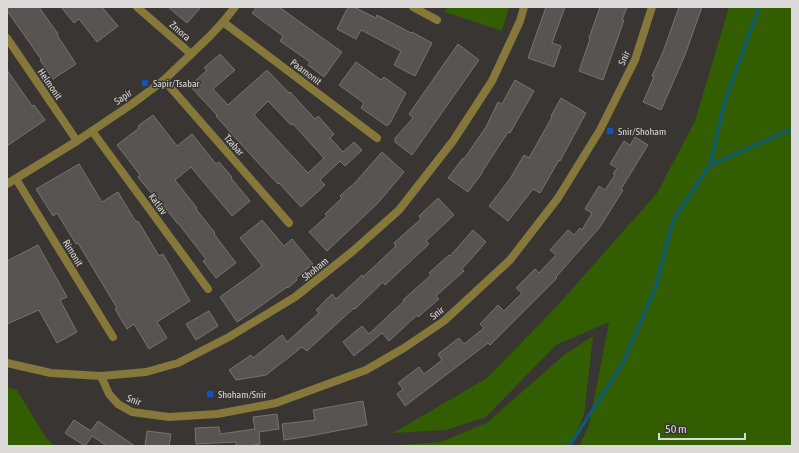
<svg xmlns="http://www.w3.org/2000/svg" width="799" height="453" font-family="'Asap Condensed',sans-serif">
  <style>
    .green { fill: #325d01 }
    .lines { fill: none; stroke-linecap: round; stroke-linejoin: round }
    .stream { stroke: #0f5b6e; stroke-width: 3.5 }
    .building { fill: #575451; stroke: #767370; fill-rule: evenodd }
    .minor { stroke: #86783b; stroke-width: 8 }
    .tertiary { stroke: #86783b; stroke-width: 8 }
    .transit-dot { fill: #1a4fb4; stroke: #383533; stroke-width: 1.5 }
    .labels { text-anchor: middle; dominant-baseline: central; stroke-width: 3; stroke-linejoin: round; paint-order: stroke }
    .street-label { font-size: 10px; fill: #dcdad8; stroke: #383533 }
    .poi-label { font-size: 10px; fill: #dcdad8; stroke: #383533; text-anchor: start }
  </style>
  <rect width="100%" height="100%" fill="#383533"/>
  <path class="green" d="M447,7H509L502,31L445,12Z
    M729,7H792V446H579L589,425L609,322L556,345L486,417L446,430L393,433L487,378L557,306L657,193L695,121Z
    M593,336L584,415L570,446H384L441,442L488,422L564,355Z
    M7,387L17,390L46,438L55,446H7Z"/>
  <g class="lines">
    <path class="stream" d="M710,165L792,129
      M569,446L622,365L656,286L673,220L710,165L725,101L759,7"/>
  </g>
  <path class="building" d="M7,7H39L58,34L57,35L76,64L53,79L40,60L41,59L15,22L7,11Z
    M61,7H102L118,26L97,42L79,19L74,23Z
    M168,7H201L187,23Z
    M257,7H279L342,52L324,77L308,65L310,62L280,41L283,36L252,13Z
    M348,7H354L376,18L377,15L411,33L412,32L432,43L415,76L394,65L401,51L361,30L356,39L337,29Z
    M546,7H565L552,43L561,46L554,67L528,58Z
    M600,7H627L622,20H624L603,80L579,71L590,39L589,38Z
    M679,7H702L685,55L661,110L643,102L654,77L652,76L663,52Z
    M458,44L479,60L412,155L395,142V138L413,118L409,114Z
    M220,54L235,70L213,89L228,105L267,70L289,93L290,92L315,119L318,116L334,134L330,138L343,152L354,142L362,150L345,166L340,161L320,180L325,185L301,207L279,183L278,184L262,167L240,143L216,116L217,115L190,86L207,70L204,68ZM268,101L291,125L293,124L324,158L308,173L254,115Z
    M356,62L381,80L384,77L406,93L390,123L387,126L361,108L364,103L339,85Z
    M7,70L32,106L34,105L45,120L7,146Z
    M515,80L534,91L510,133L508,132L482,172V173L468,192L448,178L463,158L464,159L486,127L498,102L502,104Z
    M561,98L586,113L560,161L559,160L540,193L533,189L508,221L489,206L510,179L524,155L529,158L552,117L551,116Z
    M153,115L177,146L192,134L216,164L219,162L232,177L231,178L250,201L232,216L191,167L175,180L197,208L196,209L215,233L214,234L236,263L216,278L203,261L206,259L178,223H177L154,193L152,194L138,177L140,175L117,145L139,128L138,126Z
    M635,137L648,145L621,189L623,190L600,227L556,277L557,278L490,345L488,343L405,406L397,394L403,389L398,383L419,367L424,374L442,360L438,354L459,338L464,344L484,328L480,324L498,305L504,311L522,293L516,288L535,269L539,273L556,255L550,250L568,230L574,235L580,228L582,230L592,213L585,209L599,186L605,190L615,175L613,174L617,168L610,164L624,141L630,145Z
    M382,152L404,172L378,203L327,251L309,232L327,216L325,214L342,198L340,196L351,186H352Z
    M79,164L102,202L118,192L136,222L138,221L159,256L163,254L190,301L157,322L167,338L149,349L134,324L127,329L115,309L117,308L78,243L76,244L57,213L53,216L36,189Z
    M438,198L454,215L426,241L429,244L385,285L383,282L355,309L354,308L307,351L302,347L266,375L236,380L229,370L251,355L253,358L282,335L287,342L319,313L316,310L332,294L336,299L362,275L363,277L396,246L394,243L421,219L419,216Z
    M262,220L284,246L292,239L313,264L296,278L297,280L288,288L287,287L255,310L237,322L220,297L252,274L262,266L240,238Z
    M473,230L486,242L462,269L464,271L436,296L439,299L418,317L417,315L389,341L382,333L354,356L343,342L362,326L369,334L404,301L403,300L431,275L429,273L449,255L450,256Z
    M38,245L67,297L60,300L77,332L57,343L39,310L7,324V261Z
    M209,311L218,326L196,340L186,324Z
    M363,401L367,425L310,436L284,440L282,424L315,420L313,410Z
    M277,414L279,429L259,432L260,444L247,446H236V442L196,444L195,428L219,427L220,434L255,429L253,417Z
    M74,420L91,431L98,421L135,446H107L92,436L85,446L65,433Z
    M147,431L171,434L169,446H145Z"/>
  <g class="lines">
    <path class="minor" d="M137,7L191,54
      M413,7L437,20
      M223,22L377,138
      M7,38L77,141
      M164,80L289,223
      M92,131L208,289
      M16,179L113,337
      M101,376L109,394L118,404L132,412L169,417L217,414L276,403L366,370L404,348L444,321L510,260L558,198L600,130L635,60L652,7"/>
    <path class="tertiary" d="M7,184L77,141L132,104L164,80L210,36L223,22L235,7
      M7,363L51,373L101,376L146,372L178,363L229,337L295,297L353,251L399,210L453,141L492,81L520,21L524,7"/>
  </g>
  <g class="transit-dot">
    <rect x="141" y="79" width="8" height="8" rx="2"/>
    <rect x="606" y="127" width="8" height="8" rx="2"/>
    <rect x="206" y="390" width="8" height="8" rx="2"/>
  </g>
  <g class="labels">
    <g class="street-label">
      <text transform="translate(180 31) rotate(41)">Zmora</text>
      <text transform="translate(624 58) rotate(-66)">Snir</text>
      <text transform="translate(306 72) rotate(37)">Paamonit</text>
      <text transform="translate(50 84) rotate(56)">Helmonit</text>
      <text transform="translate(123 97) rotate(-35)">Sapir</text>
      <text transform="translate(234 145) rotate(49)">Tzabar</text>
      <text transform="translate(158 204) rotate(54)">Katlav</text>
      <text transform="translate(73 253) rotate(59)">Rimonit</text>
      <text transform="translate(315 269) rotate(-39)">Shoham</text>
      <text transform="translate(437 313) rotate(-38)">Snir</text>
      <text transform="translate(134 400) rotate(21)">Snir</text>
    </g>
    <g class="poi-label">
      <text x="153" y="83">Sapir/Tsabar</text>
      <text x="618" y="131">Snir/Shoham</text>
      <text x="218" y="394">Shoham/Snir</text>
    </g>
  </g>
  <rect width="799" height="453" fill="none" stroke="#dcdad8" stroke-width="16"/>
  <path d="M659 433v6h86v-6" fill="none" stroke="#dcdad8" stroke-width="2"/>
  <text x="665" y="433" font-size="12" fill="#dcdad8" stroke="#383533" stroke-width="3" paint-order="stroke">50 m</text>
</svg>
